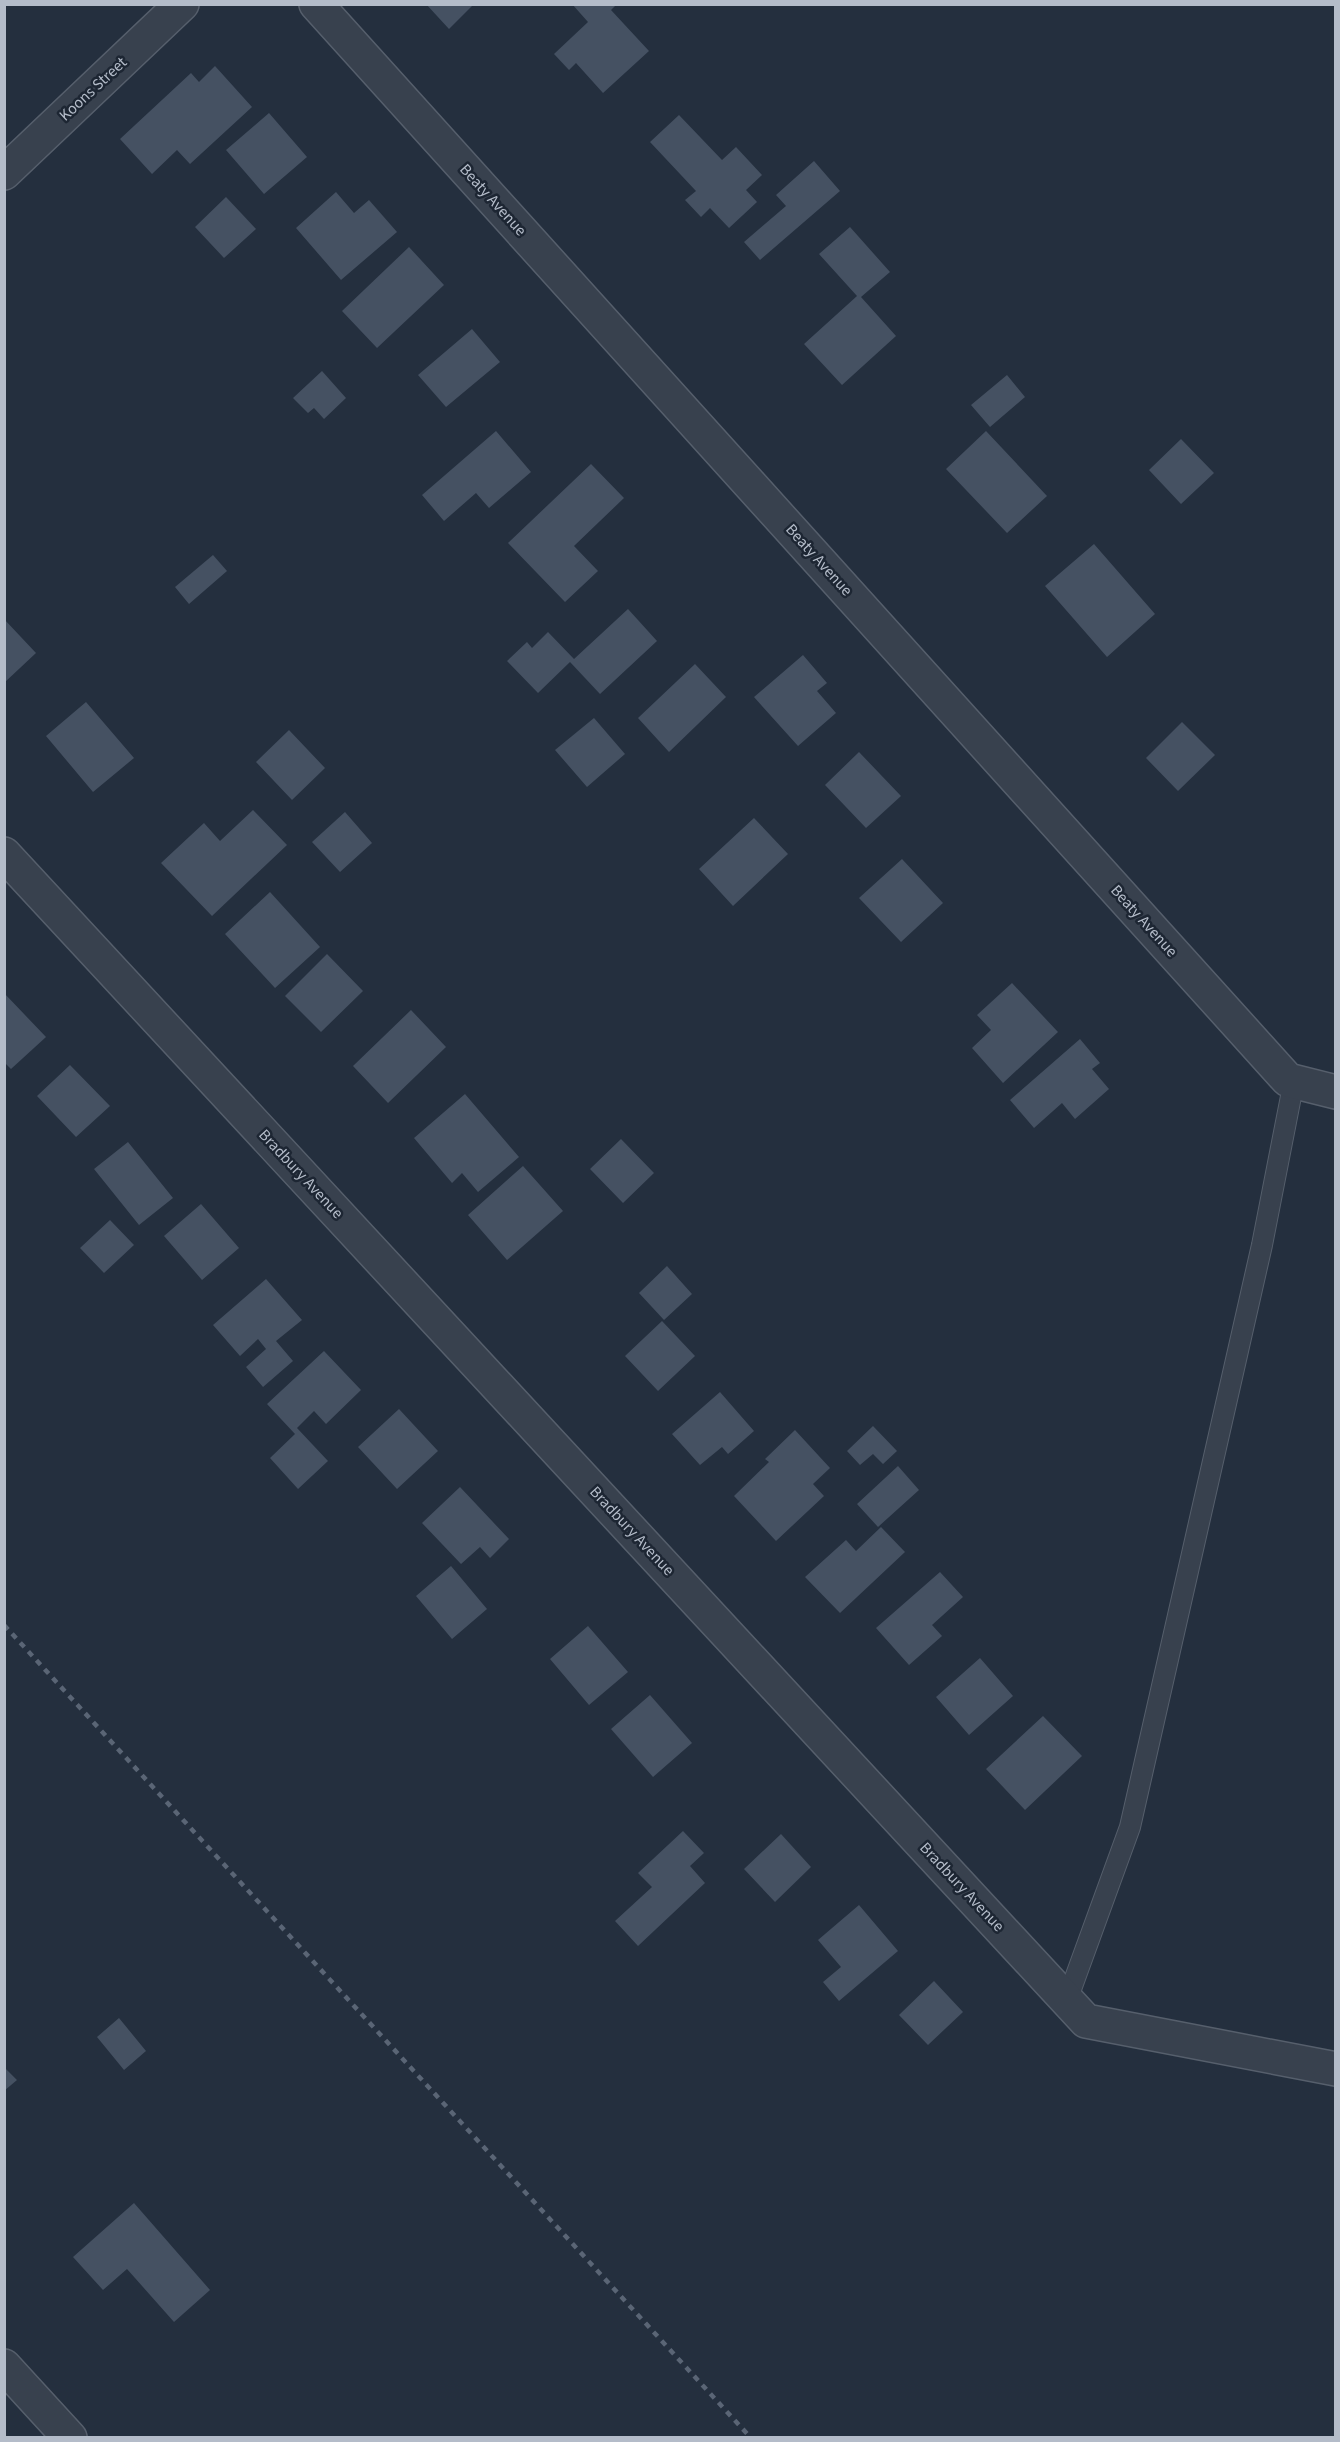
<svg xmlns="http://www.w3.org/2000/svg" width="1340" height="2442" font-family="'Source Sans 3',sans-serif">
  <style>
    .building { fill: #455162 }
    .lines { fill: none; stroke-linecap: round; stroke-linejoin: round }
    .lane-casing { stroke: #565f6c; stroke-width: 22 }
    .street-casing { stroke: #565f6c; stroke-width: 36 }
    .lane { stroke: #38414e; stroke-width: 20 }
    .street { stroke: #38414e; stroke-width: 33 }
    .rail { stroke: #5a6575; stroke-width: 4.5; stroke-dasharray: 6 6; stroke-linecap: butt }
    .labels { text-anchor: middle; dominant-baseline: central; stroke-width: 5; stroke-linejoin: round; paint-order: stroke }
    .street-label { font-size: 16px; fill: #b4bcc9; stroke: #1d2633 }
  </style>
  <rect width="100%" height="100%" fill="#242f3e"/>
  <path class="building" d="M426,4H474L449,29Z
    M572,4H617L611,10L649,51L603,93L576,63L569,70L554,54L588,22Z
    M215,66L252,107L190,164L177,150L152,174L120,139L191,73L199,82Z
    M269,113L307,157L264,194L226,150Z
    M679,115L722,160L736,147L762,175L746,190L757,202L729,228L710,208L701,217L685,200L696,191L650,142Z
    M814,161L840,191L760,260L744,242L786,206L776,195Z
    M336,192L354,213L369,200L397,232L341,280L296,228Z
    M226,197L256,229L224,258L195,227Z
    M850,227L890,272L861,297L896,336L842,385L804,344L857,296L819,254Z
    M409,247L444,285L377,348L342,311Z
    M472,329L500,362L446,407L418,375Z
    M322,371L346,398L324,419L314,408L308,413L293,398Z
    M1007,375L1025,397L990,427L971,405Z
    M496,431L531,472L489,508L476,493L444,521L422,495Z
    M986,431L1047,496L1007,533L946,469Z
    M1181,439L1214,473L1181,504L1149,470Z
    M591,464L624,498L574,546L598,571L565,602L508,543Z
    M1094,544L1155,614L1107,657L1045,586Z
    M213,555L227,571L189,604L175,587Z
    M628,609L657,641L600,694L570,662L538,693L507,661L527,642L532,648L548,632L574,659Z
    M4,619L36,653L4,683Z
    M803,655L827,683L817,691L836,713L798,746L754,697Z
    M695,664L726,697L669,752L638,718Z
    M86,702L134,758L93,792L46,736Z
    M594,718L625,754L587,787L555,750Z
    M1182,722L1215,755L1178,791L1146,758Z
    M289,730L325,768L292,800L256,762Z
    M859,752L901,796L866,828L825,785Z
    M253,810L287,845L212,916L161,863L204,823L220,841Z
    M345,812L372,843L340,872L312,842Z
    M754,818L788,854L733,906L699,869Z
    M902,859L943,903L901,942L859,898Z
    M270,892L320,947L275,988L225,934Z
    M327,954L363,991L321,1032L285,996Z
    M1012,983L1058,1032L1003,1083L972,1048L991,1030L977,1015Z
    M4,993L46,1037L11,1069L4,1062Z
    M411,1010L446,1047L388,1103L353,1066Z
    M1080,1039L1100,1063L1092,1069L1109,1089L1075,1119L1062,1103L1034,1128L1010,1100Z
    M70,1065L110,1106L76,1137L37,1096Z
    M465,1094L519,1157L478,1192L462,1173L452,1183L414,1138Z
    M621,1139L654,1173L623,1203L590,1169Z
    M128,1142L173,1198L139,1225L94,1169Z
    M523,1166L563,1211L507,1260L468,1215Z
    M201,1204L239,1248L202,1280L164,1236Z
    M110,1220L134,1245L104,1273L80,1248Z
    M667,1266L692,1294L664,1320L639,1293Z
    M266,1279L302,1320L276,1341L293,1361L263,1387L246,1367L266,1349L258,1339L240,1356L213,1325Z
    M662,1321L695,1356L658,1391L625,1356Z
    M324,1351L361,1390L326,1424L314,1411L297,1428L328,1461L298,1489L270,1458L295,1434L267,1404Z
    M720,1392L754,1431L728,1454L722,1447L700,1465L672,1434Z
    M399,1409L438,1451L397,1489L358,1447Z
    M873,1426L897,1451L883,1464L873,1454L860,1465L847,1451Z
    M795,1430L830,1468L813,1484L824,1496L776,1541L734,1496L769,1462L765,1459Z
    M898,1466L919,1490L878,1527L857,1504Z
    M460,1487L509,1539L490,1558L480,1547L461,1564L422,1523Z
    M881,1527L905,1552L840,1613L805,1577L846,1540L856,1551Z
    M451,1566L487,1609L452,1639L416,1596Z
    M940,1572L963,1597L932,1625L942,1636L909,1665L876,1628Z
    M588,1626L628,1672L589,1705L550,1659Z
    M980,1658L1013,1696L969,1735L936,1697Z
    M650,1695L692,1743L653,1777L611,1729Z
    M1043,1716L1082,1756L1025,1810L986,1769Z
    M683,1831L704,1853L690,1866L705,1883L638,1946L615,1921L652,1887L638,1873Z
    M781,1834L811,1867L775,1902L744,1869Z
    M859,1905L898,1951L839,2001L823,1982L841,1967L818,1940Z
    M934,1981L963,2012L928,2045L899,2015Z
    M119,2018L146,2051L124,2070L97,2037Z
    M4,2067L17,2080L4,2091Z
    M134,2203L210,2290L174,2322L127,2269L103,2290L73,2257Z"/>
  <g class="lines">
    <g class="lane-casing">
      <path id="lane" d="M1067,2000L1130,1827L1262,1245L1294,1081"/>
    </g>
    <g class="street-casing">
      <path id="street" d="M316,4L1288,1080L1336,1092
        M4,173L182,4
        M4,854L1086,2021L1336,2069
        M4,2366L70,2438"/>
    </g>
    <use href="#lane" class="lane"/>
    <use href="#street" class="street"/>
    <path class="rail" d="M4,1625L751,2438"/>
  </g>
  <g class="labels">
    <g class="street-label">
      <text transform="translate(93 89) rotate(-43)">Koons Street</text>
      <text transform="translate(493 200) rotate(48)">Beaty Avenue</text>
      <text transform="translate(819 560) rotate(48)">Beaty Avenue</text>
      <text transform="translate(1144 921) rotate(48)">Beaty Avenue</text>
      <text transform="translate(301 1174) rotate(47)">Bradbury Avenue</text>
      <text transform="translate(632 1531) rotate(47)">Bradbury Avenue</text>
      <text transform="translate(962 1887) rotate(47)">Bradbury Avenue</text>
    </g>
  </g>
  <rect width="1340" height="2442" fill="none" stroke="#b4bcc9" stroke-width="12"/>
</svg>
